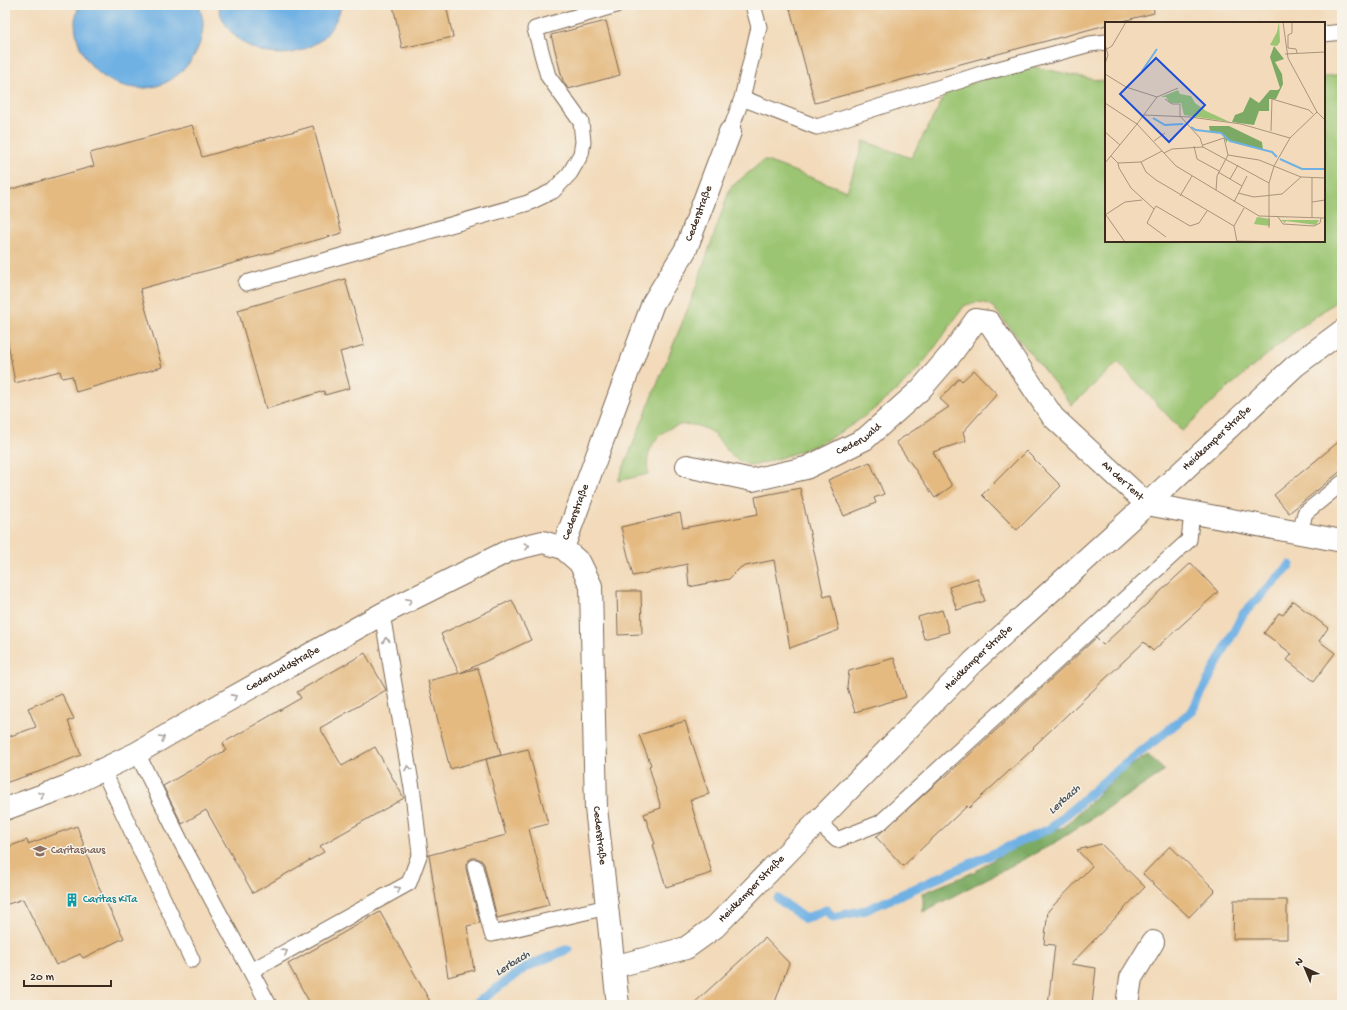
<svg xmlns="http://www.w3.org/2000/svg" width="1347" height="1010" font-family="'Gochi Hand',sans-serif">
  <style>
    .green { fill: #9bc572; stroke: #6b7848 }
    .forest { fill: #7caa64; stroke: #5c6a41 }
    .water { fill: #70b1e4; stroke: #566e81 }
    .lines { fill: none; stroke-linecap: round; stroke-linejoin: round }
    .stream { stroke: #70b1e4; stroke-width: 9 }
    .building { fill: #e4ba81 }
    .lane-casing { stroke: #7b6855; stroke-width: 17 }
    .street-casing { stroke: #7b6855; stroke-width: 24 }
    .secondary-casing { stroke: #7b6855; stroke-width: 24 }
    .lane { stroke: #fff; stroke-width: 15 }
    .street { stroke: #fff; stroke-width: 22 }
    .secondary { stroke: #fff; stroke-width: 22 }
    .oneway { stroke: #a79f9a }
    .labels { text-anchor: middle; dominant-baseline: central; stroke-width: 3; stroke-linejoin: round; paint-order: stroke }
    .street-label { font-size: 11px; fill: #3b2a1e; stroke: #f7f3e8 }
    .education-label { font-size: 11px; fill: #785e54; stroke: #f7f3e8; text-anchor: start }
    .culture-label { font-size: 11px; fill: #0d838f; stroke: #f7f3e8; text-anchor: start }
    .water-label { font-size: 12px; font-style: italic; fill: #4b5259; stroke: #f7f3e8 }
    .inset-river { fill: none; stroke: #70b1e4; stroke-width: 2 }
    .inset-road { fill: none; stroke: #a9947c; stroke-width: 1 }
    .view { fill: #1d4ed8; fill-opacity: 0.15; stroke: #1d4ed8; stroke-width: 2 }
    .inset-edge { fill: none; stroke: #3b2a1e; stroke-width: 2 }
  </style>
  <rect width="100%" height="100%" fill="#f7f3e8"/>
  <filter id="ink" filterUnits="userSpaceOnUse"><feTurbulence type="fractalNoise" baseFrequency=".025" numOctaves="2"/><feDisplacementMap in="SourceGraphic" scale="8" xChannelSelector="R" yChannelSelector="G"/><feConvolveMatrix kernelMatrix="1 2 1 2 8 2 1 2 1" color-interpolation-filters="sRGB"/></filter>
  <filter id="wash" filterUnits="userSpaceOnUse"><feTurbulence type="fractalNoise" baseFrequency=".012" numOctaves="4" result="noise"/><feDisplacementMap in="SourceGraphic" scale="16" xChannelSelector="R" yChannelSelector="G"/><feGaussianBlur stdDeviation="0.9" result="paint"/><feColorMatrix in="noise" values="0 0 0 0 0 0 0 0 0 0 0 0 0 0 0 0 0 1.4 0 .05"/><feComposite in="paint" operator="in"/></filter>
  <g filter="url(#wash)">
    <rect width="100%" height="100%" fill="#f2daba"/>
    <path class="green" d="M1030,66L1106,82V241H1324V77L1342,74V297L1289,336L1222,393L1182,431L1118,362L1072,405L993,307C983,301 976,301 964,306C949,327 934,350 917,370C890,399 850,430 814,446C794,454 773,460 753,466C746,464 739,462 733,457C725,450 719,438 711,432C695,421 674,422 660,435C649,446 646,459 648,474L618,481L693,296L730,188L764,160L847,191L864,141L911,158L948,90Z"/>
    <path class="forest" d="M1148,755L1165,771L1051,845L923,912V893L974,872L1026,839L1064,827L1122,771Z"/>
    <path class="water" d="M79,5H199C200,10 202,15 203,20C205,55 174,91 137,88C101,86 75,56 75,20C76,15 78,10 79,5Z
      M218,5H342C338,16 333,28 324,37C322,40 317,42 314,44C278,67 227,48 218,5Z"/>
    <g class="lines">
      <path class="stream" d="M778,899L805,919L826,910L833,917L866,910L1051,828L1109,777L1192,711L1243,614L1290,565
        M474,1005L526,967L568,949"/>
    </g>
    <g id="blocks">
      <path class="building" d="M393,5H446L453,37L402,48Z
        M789,5H1153L1154,13L1115,23H1106V25L815,103Z
        M606,21L620,75L568,89L563,81L551,35Z
        M192,125L202,157L313,126L342,233L140,289L162,367L76,392L72,376L62,378L60,371L15,383L5,325V191L94,166L90,153Z
        M345,279L364,345L340,352L350,388L325,395L324,391L266,409L238,310Z
        M974,370L997,394L963,432L966,441L933,452L952,486L935,498L896,442L949,407L940,399L959,378L962,381Z
        M1342,439V470L1289,513L1274,495Z
        M1026,451L1061,486L1017,530L982,495Z
        M870,462L884,494L874,498L876,503L844,516L828,480Z
        M800,488L824,597L831,595L839,630L790,648L774,560L741,567L729,579L689,587L687,564L633,576L621,527L680,513L683,528L758,514L755,497Z
        M1191,563L1218,592L1153,651L1144,642L1033,747L1034,748L969,808L967,806L903,866L876,837L942,778H944L1096,638L1103,645Z
        M977,578L985,601L957,610L949,587Z
        M617,591H641L642,634L618,635Z
        M512,600L531,640L460,673L478,668L501,755L450,769L428,681L459,673L441,634Z
        M1293,601L1328,628L1319,641L1335,653L1314,681L1287,660L1292,654L1264,633L1279,613L1283,615Z
        M942,610L949,632L924,639L918,617Z
        M365,653L386,690L320,728L342,766L375,747L404,798L320,846L324,852L253,893L206,810L182,824L163,786L226,750L223,743L301,698L297,692Z
        M894,658L906,697L855,712L847,687L849,671Z
        M62,694L74,719L68,721L81,755L38,772L5,783V738L36,727L28,708Z
        M685,721L709,794L690,800L712,873L666,887L653,845L655,844L644,814L661,808L649,766L651,765L639,735Z
        M528,749L548,824L529,829L549,905L497,918L484,864L481,860L477,858H472L469,860L466,864V869L480,923L467,926L474,970L448,977L429,855L506,835L486,759Z
        M77,826L100,890L124,938L83,958L80,954L56,965L23,899L5,905V848L27,840L28,844Z
        M1101,844L1145,887L1071,964L1096,968L1092,1005H1048L1055,945L1044,944L1048,911L1092,866L1077,850Z
        M1170,846L1215,890L1189,917L1143,874Z
        M1234,900H1287V939H1233Z
        M380,912L432,1005H311L288,964Z
        M765,938L789,963L774,1005H692Z"/>
    </g>
  </g>
  <g filter="url(#ink)">
    <use href="#blocks" fill-opacity="0" stroke="#7b6855" stroke-width="1"/>
    <g class="lines">
      <g class="lane-casing">
        <path id="lane" d="M1324,34L1342,32
          M742,98L817,127L984,73L1090,44L1106,42
          M730,132L742,98L759,27L753,5
          M246,283L528,203L553,191L570,173L581,154L583,142L581,122L548,76L535,29L616,5
          M1300,533L1305,513L1342,483
          M137,753L182,844L269,1005
          M103,770L192,960
          M818,822L837,840L880,823L1189,540L1192,513
          M475,867L492,934L607,907
          M251,971L409,883L420,853L413,794L382,614"/>
      </g>
      <g class="street-casing">
        <g id="street">
          <path id="s1" d="M687,466L752,480L806,468L865,439L920,390L952,353L976,320L989,322L1053,417L1147,504L1342,541"/>
          <path id="s2" d="M563,548L653,303L686,249L730,132"/>
          <path id="s3" d="M613,967L686,948L715,927L973,662L1147,504L1295,366L1342,331"/>
          <path d="M1127,1005L1131,978L1153,942"/>
        </g>
      </g>
      <g class="secondary-casing">
        <g id="secondary">
          <path id="s4" d="M5,809L68,786L137,753L200,716L382,614L510,550L543,542L563,548L580,563L591,586L596,808L618,1005"/>
        </g>
      </g>
      <use href="#lane" class="lane"/>
      <use href="#street" class="street"/>
      <use href="#secondary" class="secondary"/>
    </g>
    <defs><path id="oneway-chevron" d="M-2-3.5L2.5 0L-2 3.5" fill="none" stroke-width="1.6" stroke-linecap="round" stroke-linejoin="round"/></defs>
    <g class="oneway">
      <use href="#oneway-chevron" transform="translate(527 546) rotate(-14)"/>
      <use href="#oneway-chevron" transform="translate(409 601) rotate(-26)"/>
      <use href="#oneway-chevron" transform="translate(386 640) rotate(-100)"/>
      <use href="#oneway-chevron" transform="translate(234 697) rotate(-29)"/>
      <use href="#oneway-chevron" transform="translate(162 738) rotate(-31)"/>
      <use href="#oneway-chevron" transform="translate(408 768) rotate(-100)"/>
      <use href="#oneway-chevron" transform="translate(42 795) rotate(-20)"/>
      <use href="#oneway-chevron" transform="translate(398 889) rotate(-29)"/>
      <use href="#oneway-chevron" transform="translate(285 952) rotate(-29)"/>
    </g>
  </g>
  <defs>
    <g id="school-bare" transform="scale(1.08)"><path d="M0-5L7-2L0 1L-7-2ZM-4 1L0 2.5L4 1V4Q0 6-4 4Z" fill="#8d6e63" stroke="#f7f3e8" stroke-width="2.5" paint-order="stroke"/></g>
    <g id="building-bare" transform="scale(1.08)"><path d="M-4-6H4V6H1V3H-1V6H-4ZM-2.5-4.3h1.7v1.8h-1.7ZM.8-4.3h1.7v1.8H.8ZM-2.5-1h1.7V.8h-1.7ZM.8-1h1.7V.8H.8Z" fill="#0f9aa8" stroke="#f7f3e8" stroke-width="2.5" paint-order="stroke"/></g>
  </defs>
  <g fill-rule="evenodd">
    <use href="#school-bare" x="40" y="851"/>
    <use href="#building-bare" x="72" y="900"/>
  </g>
  <g class="labels">
    <g class="street-label">
      <text stroke="none"><textPath href="#s2" startOffset="362">Cederstraße</textPath></text>
      <text stroke="none"><textPath href="#s3" startOffset="812">Heidkamper Straße</textPath></text>
      <text stroke="none"><textPath href="#s1" startOffset="182">Cederwald</textPath></text>
      <text stroke="none"><textPath href="#s1" startOffset="573">An der Tent</textPath></text>
      <text stroke="none"><textPath href="#s2" startOffset="38">Cederstraße</textPath></text>
      <text stroke="none"><textPath href="#s3" startOffset="488">Heidkamper Straße</textPath></text>
      <text stroke="none"><textPath href="#s4" startOffset="312">Cederwaldstraße</textPath></text>
      <text stroke="none"><textPath href="#s4" startOffset="921">Cederstraße</textPath></text>
      <text stroke="none"><textPath href="#s3" startOffset="164">Heidkamper Straße</textPath></text>
    </g>
    <g class="education-label">
      <text x="51" y="851">Caritashaus</text>
    </g>
    <g class="culture-label">
      <text x="83" y="900">Caritas KiTa</text>
    </g>
    <g class="water-label">
      <text transform="translate(1065 800) rotate(-42)">Lerbach</text>
      <text transform="translate(513 964) rotate(-32)">Lerbach</text>
    </g>
  </g>
  <g transform="translate(1105 22)">
    <rect width="220" height="220" fill="#f2daba"/>
    <path d="M174,0L175,20L172,24L165,23L172,10ZM73,68L75,72L86,74L90,81L101,89L125,100L79,93L76,81H65L61,75H56ZM152,195L165,197V204L149,202ZM176,198H214L211,203L181,199L180,201Z" fill="#9bc572"/>
    <path d="M169,24L179,37L170,40L177,52L178,62L171,77H164V89H154L149,103L127,100L130,93L138,90L145,75L154,81L165,68H173L175,66L165,35ZM104,104H124L157,120L158,128L122,118V121L117,111L105,110Z" fill="#7caa64"/>
    <path class="inset-river" d="M37,49L52,27M48,96L60,103L78,102M86,105L91,108L116,111L125,119L167,130L172,135M175,137L197,147H220"/>
    <path class="inset-road" d="M178,0L183,36L212,90L220,98M183,13V26L191,27L192,31M183,13L187,11V0M0,22L3,33L0,42M2,27L7,24L21,0M180,32L220,30M0,52L21,65L52,75M73,66L52,75L32,102L71,144L154,194L220,196M60,77L67,82H75V94L95,116L98,125M0,81L32,102L0,141M39,93L85,95L136,102L185,116M166,109L167,77L204,88L208,92M0,110L15,123M49,119L60,111M98,123L119,116L123,133M89,124L92,137L114,149M59,131L67,127L98,125L164,161M6,134L13,141L36,140L57,129M36,140L41,150L51,158L129,204M13,141L14,146L26,166L49,187L51,184L85,204L94,201L102,189M113,150L137,164L142,154M125,157L133,143M111,168L112,154L123,133L154,138L196,155L220,156M133,171L149,175L177,172L196,155M75,174L87,154M129,180L137,164M207,180L220,178M49,187L42,201L61,215M0,193L20,180L37,178M1,193L20,220M173,195L178,202L209,204L215,201L216,196M207,196V156M164,206V161L169,144L185,116L212,90M132,219L181,220M132,220L129,204L139,186"/>
    <path class="view" d="M51,36L100,83L64,120L15,72Z"/>
    <rect width="220" height="220" class="inset-edge"/>
  </g>
  <rect width="1347" height="1010" fill="none" stroke="#f7f3e8" stroke-width="20"/>
  <g transform="translate(1305 968) rotate(316)" stroke="#f7f3e8" stroke-width="3" paint-order="stroke">
  <path d="M0-3L7 15L0 10L-7 15Z" fill="#3b2a1e"/>
  <text y="-6" font-size="11" font-weight="bold" text-anchor="middle" fill="#3b2a1e">N</text>
  </g>
  <path d="M24 980v6h87v-6" fill="none" stroke="#3b2a1e" stroke-width="2"/>
  <text x="30" y="980" font-size="12" fill="#3b2a1e" stroke="#f7f3e8" stroke-width="3" paint-order="stroke">20 m</text>
</svg>
